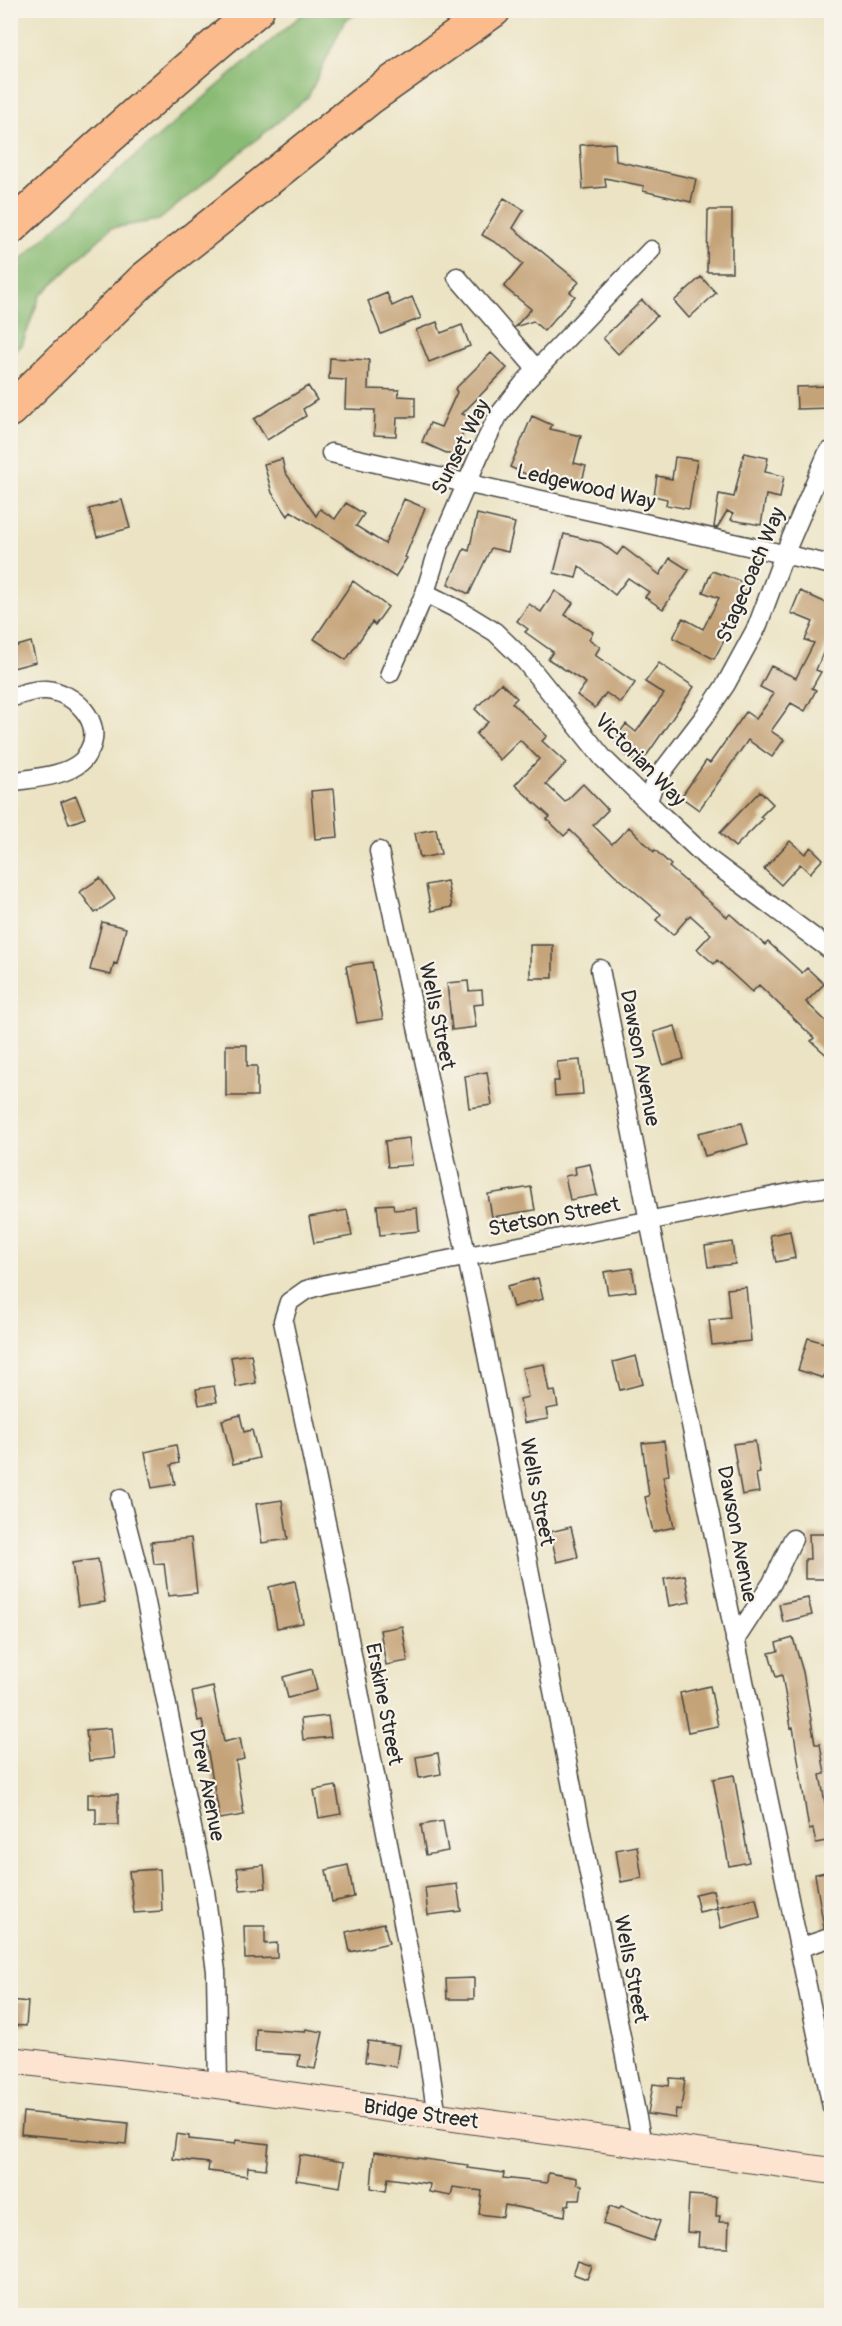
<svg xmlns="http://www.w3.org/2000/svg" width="842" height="2326" font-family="Pangolin,sans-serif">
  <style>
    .forest { fill: #8abb74; stroke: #5a7350; stroke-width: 1.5 }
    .building { fill: #c5a378 }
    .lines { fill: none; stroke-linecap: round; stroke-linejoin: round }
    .street-casing { stroke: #484742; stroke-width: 21 }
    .secondary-casing { stroke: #484742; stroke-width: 28 }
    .highway-casing { stroke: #484742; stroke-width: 36 }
    .street { stroke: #fff; stroke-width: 18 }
    .secondary { stroke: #fde4d1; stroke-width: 26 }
    .highway { stroke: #fbbb8c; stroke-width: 33 }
    .labels { text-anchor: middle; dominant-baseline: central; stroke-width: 4.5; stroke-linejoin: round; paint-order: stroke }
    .street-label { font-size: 21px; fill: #2b2b2b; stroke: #f7f3e8 }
  </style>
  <rect width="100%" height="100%" fill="#f7f3e8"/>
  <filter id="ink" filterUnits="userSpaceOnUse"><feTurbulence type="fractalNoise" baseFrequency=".0167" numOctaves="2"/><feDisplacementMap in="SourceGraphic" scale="12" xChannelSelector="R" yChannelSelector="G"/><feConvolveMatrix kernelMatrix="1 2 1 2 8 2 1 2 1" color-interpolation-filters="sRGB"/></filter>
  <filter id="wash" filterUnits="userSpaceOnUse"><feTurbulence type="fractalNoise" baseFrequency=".008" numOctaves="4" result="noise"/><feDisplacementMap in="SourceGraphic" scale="24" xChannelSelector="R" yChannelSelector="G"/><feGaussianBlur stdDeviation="1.35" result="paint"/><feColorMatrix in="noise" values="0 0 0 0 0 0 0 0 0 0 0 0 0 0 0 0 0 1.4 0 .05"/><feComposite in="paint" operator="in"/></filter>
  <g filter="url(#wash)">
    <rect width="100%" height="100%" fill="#ebe3c3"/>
    <path class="forest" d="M306,11H362L345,20L308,97L159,220L111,228L40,296L22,345L11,355V269L111,177Z"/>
    <g id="blocks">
      <path class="building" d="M615,143L616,161L696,179L691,202L643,191L644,186L605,178L606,187L583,189L580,145Z
        M504,198L524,210L513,228L579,282L570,292L575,296L544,331L533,321L515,327L531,309L504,287L523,264L505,248L482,235Z
        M708,210H732V272H707Z
        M701,277L716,293L689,318L674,301Z
        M387,293L392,306L412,297L421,318L381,334L368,301Z
        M642,300L657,316L618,354L603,338Z
        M437,322L441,333L462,325L470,346L429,362L416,330Z
        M491,353L507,368L462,414L470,417L453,456L422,442L430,423L441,427L457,392L455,389Z
        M330,358L369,360L368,389L399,390L398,396L415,397V417H397L396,436L374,435L375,410L345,409L346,380L329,379Z
        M308,386L317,400L303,409L306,416L267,440L254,419Z
        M831,386V408L797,409L796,387Z
        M532,416L552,425L550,429L581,436L574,463L586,466L581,485L531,474L530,476L510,467Z
        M744,453L768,458L765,472L784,476L780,498L766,495L761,525L731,520L733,514L727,511L717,528L714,527L719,494L734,497Z
        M675,457L697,460L689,509L666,505L667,499L654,496L657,476L672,479Z
        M282,459L285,472L316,516L320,509L335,519L346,503L364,514L356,526L385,544L404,499L425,508L405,557L407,558L395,577L291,511L288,516L272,493L264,464Z
        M122,500L130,528L97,537L89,509Z
        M477,514L515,523L508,552L491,548L469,594L448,584L464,549L469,551Z
        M564,534L601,543L617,555L623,547L660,575L670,558L689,570L663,609L645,597L649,592L628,578L615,595L579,566L576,578L554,573Z
        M712,571L748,584L740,605H738L721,637L725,639L714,659L673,638L683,618L703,629L719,598L703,592Z
        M353,581L388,607L375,625L372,622L346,660L314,639Z
        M555,591L573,603L565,615L593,632L589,639L600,647L595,655L635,683L621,703L606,693L595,708L577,695L586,683L548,659L553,652L525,632L528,629L517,621L529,604L541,612Z
        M800,591L831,605V634L816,670L821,672L812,688L816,690L805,711L791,703L771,731L784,740L772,757L748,740L699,810L681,797L706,761L710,763L746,712L756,719L774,694L760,687L771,666L796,678L814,643L805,640L813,622L791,613Z
        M31,642L36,662L13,668L10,648Z
        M659,663L694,687L640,765L622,752L624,749L614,740L626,724L636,732L664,694L645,682Z
        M501,683L517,698L512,703L547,736L542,741L566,763L546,784L565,802L583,784L608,810L593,825L612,844L629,827L654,852L655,850L671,865L669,867L727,917L730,914L765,945L768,942L802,973L807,968L824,984L806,1002L831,1026V1059L811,1041L814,1038L759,985L752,992L717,960L714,964L697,949L711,934L690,915L673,935L656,920L661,914L614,874L570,830L564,836L547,819L550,817L515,785L539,759L520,740L500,760L476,734L488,722L475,709Z
        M334,789L338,837L315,839L311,791Z
        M760,791L773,804L760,817L763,819L735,847L720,833Z
        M76,796L85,818L69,824L61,802Z
        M436,829L441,854L420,858L415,833Z
        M790,841L805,854L811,847L823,859L810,873L800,864L781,885L764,869Z
        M100,878L115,899L95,913L80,892Z
        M447,881L452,907L431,911L426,885Z
        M102,922L126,928L117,964L114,963L111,975L90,970Z
        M530,945H553V978H530Z
        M372,962L383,1019L357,1023L346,966Z
        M468,981L469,991L482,990L483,1004L473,1005L476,1027L452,1030L447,983Z
        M675,1026L684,1059L663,1065L654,1032Z
        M226,1045H247V1066H257V1096H226Z
        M580,1060L583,1094L555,1096L554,1081H559L557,1062Z
        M487,1072L492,1105L469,1108L465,1076Z
        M742,1123L748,1144L705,1156L698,1133Z
        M409,1138L412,1165L388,1167L385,1141Z
        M590,1164L597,1195L570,1200L565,1176L576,1174L575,1167Z
        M531,1187L535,1210L492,1217L488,1194Z
        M393,1204L394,1210L417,1208L419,1231L380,1235L377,1205Z
        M347,1210L352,1236L314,1243L309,1217Z
        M790,1231L795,1258L776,1262L770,1235Z
        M732,1242L735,1264L708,1267L705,1246Z
        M632,1268L636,1291L608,1294L604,1272Z
        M538,1278L543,1299L513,1307L507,1286Z
        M746,1287L751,1341L712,1345L709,1320L730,1318L727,1289Z
        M808,1338L831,1345V1353L823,1378L798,1370Z
        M251,1354L256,1383L236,1387L231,1357Z
        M636,1356L643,1384L620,1390L613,1362Z
        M544,1364L549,1392L555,1391L558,1407L546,1409L548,1419L524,1423L520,1399L528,1397L522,1368Z
        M214,1386L217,1402L199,1405L196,1389Z
        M240,1415L244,1432L252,1430L259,1458L233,1464L222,1420Z
        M664,1441L669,1475L663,1476L674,1527L653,1532L645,1497L649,1496L642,1443Z
        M755,1441L760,1473L756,1474L759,1492L742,1495L733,1444Z
        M176,1445L179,1463L171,1465L175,1484L152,1488L145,1452Z
        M282,1500L288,1539L262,1543L256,1504Z
        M571,1527L578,1557L557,1562L550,1532Z
        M809,1534H827L828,1579H805V1559H810Z
        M191,1538L197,1593L168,1596L164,1563L154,1564L151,1542Z
        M98,1559L105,1602L78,1606L72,1563Z
        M685,1575L690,1602L669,1606L664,1579Z
        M295,1581L303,1623L277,1628L269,1587Z
        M808,1598L812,1615L783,1622L779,1604Z
        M402,1626L408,1661L386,1665L380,1630Z
        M793,1638L803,1672L815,1744H820L825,1774L820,1775L829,1825H831V1840L816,1843L813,1829L809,1830L793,1727L791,1728L782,1675L776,1677L769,1653L778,1651L776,1643Z
        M312,1669L317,1690L288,1698L283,1677Z
        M710,1686L718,1726L688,1732L680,1693Z
        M213,1687L224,1742L240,1738L244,1759L236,1761L244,1815L220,1819L202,1720L198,1721L192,1692Z
        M328,1716L331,1737L303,1740L301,1719Z
        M111,1728L114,1758L89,1761L86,1730Z
        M438,1753L441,1774L419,1778L416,1757Z
        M734,1775L749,1862L729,1866L713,1779Z
        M336,1786L341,1814L319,1818L314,1790Z
        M88,1794H118V1825H96V1808H88Z
        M443,1821L448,1851L426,1855L421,1825Z
        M637,1846L642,1878L621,1882L616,1850Z
        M264,1865L266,1888L240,1890L237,1868Z
        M348,1865L354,1897L332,1902L326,1870Z
        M160,1869L162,1911L134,1913L129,1871Z
        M831,1871V1926L824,1928L815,1874Z
        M457,1884L461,1911L428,1915L425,1888Z
        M713,1890L717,1907L756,1898L760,1917L721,1928L717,1908L699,1912L695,1894Z
        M384,1923L389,1943L350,1952L346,1932Z
        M244,1926H265V1944L277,1943V1958L245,1959Z
        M474,1978V1999H447L446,1979Z
        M10,2000L28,2002L26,2026L10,2025Z
        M256,2029L305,2032L306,2029L323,2032L315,2069L298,2066L300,2055L255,2052Z
        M368,2041L399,2045L396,2067L365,2062Z
        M670,2078L685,2079L681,2110L676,2109L675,2118L648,2114L653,2084L669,2086Z
        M23,2112L128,2123L126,2144L21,2134Z
        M176,2134L189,2136V2139L235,2144L236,2140L269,2144L266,2169L248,2167L247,2176L208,2171L209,2163L173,2159Z
        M374,2152L468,2165L467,2168L504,2173L503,2178L547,2183L548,2173L577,2178V2184L582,2185L580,2200H570L569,2205H566L565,2216L505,2205L503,2217L479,2214L482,2191L453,2187L451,2196L429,2192L430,2184L388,2178L386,2191L371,2188Z
        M300,2155L344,2162L340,2187L296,2180Z
        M689,2195L717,2197L716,2216H720L719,2222H729L728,2248L698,2247L699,2233L687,2232Z
        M610,2206L619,2209L621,2206L660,2221L653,2241L603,2224Z
        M578,2261L592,2266L587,2279L573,2274Z"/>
    </g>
  </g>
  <g filter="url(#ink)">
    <use href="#blocks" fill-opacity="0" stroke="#484742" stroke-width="1.5"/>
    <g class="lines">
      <g class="street-casing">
        <path id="street" d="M457,277L537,370
          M331,453L832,565
          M425,593L459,610L495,632L525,661L603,758L661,815L707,858L832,951
          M390,673L425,593L439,547L480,453L498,416L524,383L651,250
          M10,698C21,694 35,689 46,690C74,692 105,722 89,751C87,754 84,760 81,762C64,777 32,778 10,782
          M648,801L655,781L704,717L726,684L757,627L784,555L828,452
          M379,851L478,1309L642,2143
          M600,969L649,1221L832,2107
          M120,1499L143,1588L205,1891L216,1971L218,2085
          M735,1640L772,1583L793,1539
          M799,1948L832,1937
          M437,2117L427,2048L334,1560L283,1321L289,1302L306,1290L326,1284L805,1190L832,1187"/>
      </g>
      <g class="secondary-casing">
        <path id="secondary" d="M10,2060L218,2085L832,2171"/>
      </g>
      <g class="highway-casing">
        <path id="highway" d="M10,228C90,153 172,80 257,10
          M10,410L144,279L371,97L494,10"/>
      </g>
      <use href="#street" class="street"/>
      <use href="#secondary" class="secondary"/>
      <use href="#highway" class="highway"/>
    </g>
  </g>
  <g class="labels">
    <g class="street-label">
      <text transform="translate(461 447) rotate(-63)">Sunset Way</text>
      <text transform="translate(586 487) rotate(13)">Ledgewood Way</text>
      <text transform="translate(751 575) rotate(-67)">Stagecoach Way</text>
      <text transform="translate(640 760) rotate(46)">Victorian Way</text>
      <text transform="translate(437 1016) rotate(78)">Wells Street</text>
      <text transform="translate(640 1058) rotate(79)">Dawson Avenue</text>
      <text transform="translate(554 1217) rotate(-11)">Stetson Street</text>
      <text transform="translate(537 1492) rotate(79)">Wells Street</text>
      <text transform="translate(737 1534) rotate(79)">Dawson Avenue</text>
      <text transform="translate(384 1704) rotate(79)">Erskine Street</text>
      <text transform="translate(207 1785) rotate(79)">Drew Avenue</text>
      <text transform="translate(631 1969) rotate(79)">Wells Street</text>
      <text transform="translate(421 2114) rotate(8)">Bridge Street</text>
    </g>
  </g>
  <rect width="842" height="2326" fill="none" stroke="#f7f3e8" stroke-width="36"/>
</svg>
